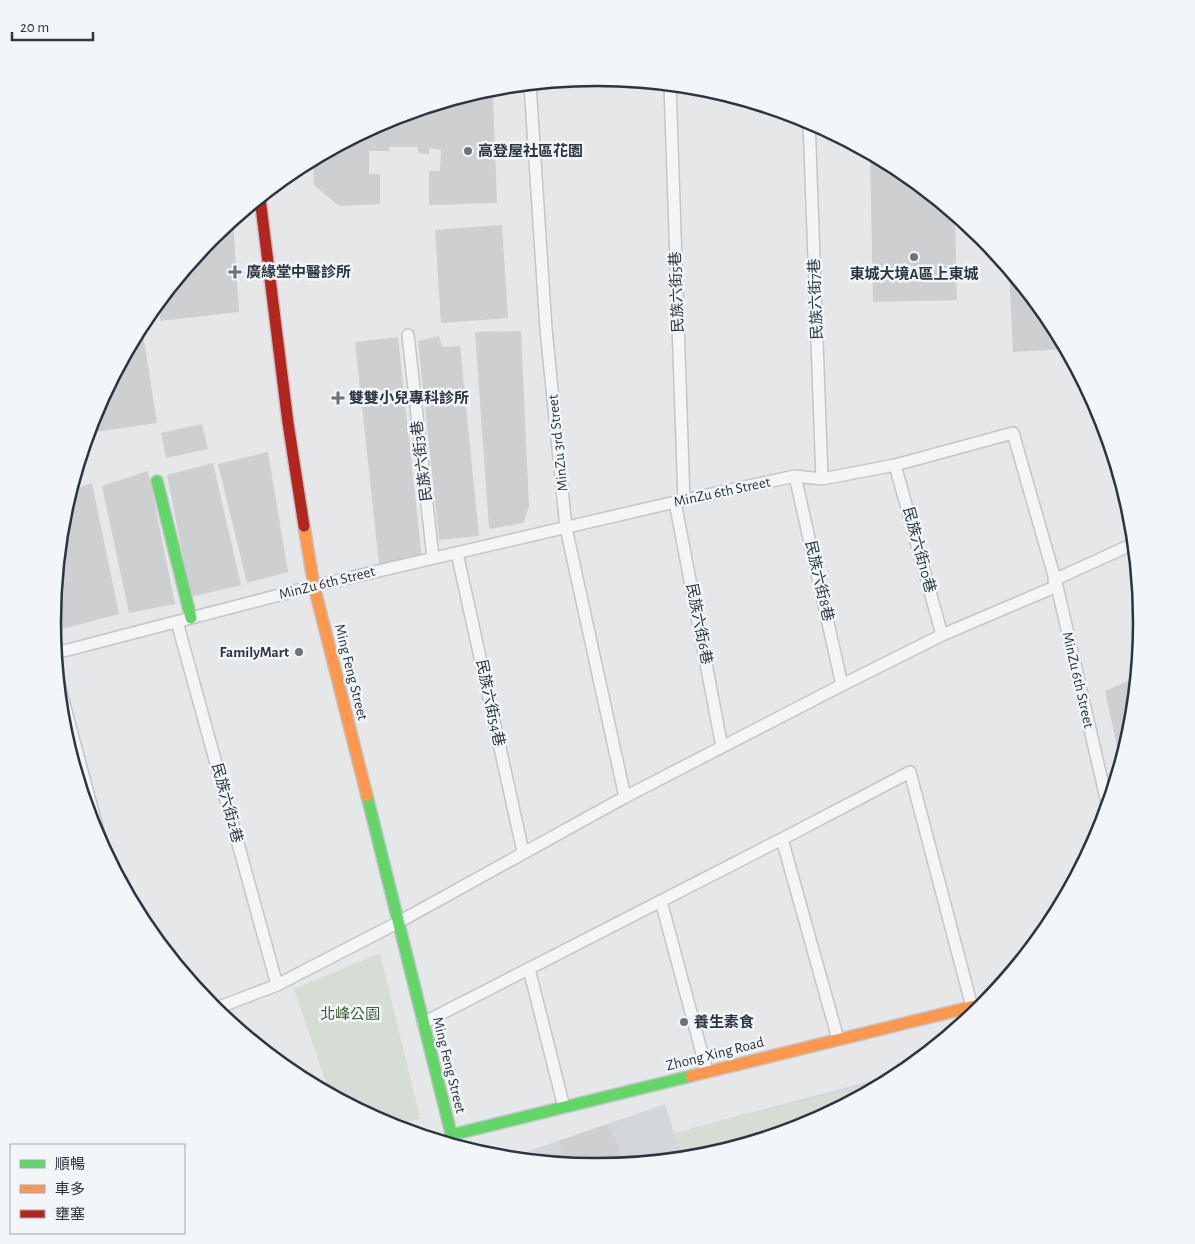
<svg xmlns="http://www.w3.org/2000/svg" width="1195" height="1244" font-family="'Alegreya Sans','Noto Sans TC',sans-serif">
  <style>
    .built { fill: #d3d7dc }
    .green { fill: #d6ddd5 }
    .building { fill: #cdcfd1 }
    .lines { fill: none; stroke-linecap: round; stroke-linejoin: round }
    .lane-casing { stroke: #c3c5c7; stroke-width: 14 }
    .fast-casing { stroke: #c3c5c7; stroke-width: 14 }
    .slow-casing { stroke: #c3c5c7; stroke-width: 14 }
    .jam-casing { stroke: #c3c5c7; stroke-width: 14 }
    .lane { stroke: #f4f5f6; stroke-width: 11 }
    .fast { stroke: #63d668; stroke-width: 11 }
    .slow { stroke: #ff974d; stroke-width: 11 }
    .jam { stroke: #b3261e; stroke-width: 11 }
    .poi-dot { fill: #6c737d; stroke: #f3f6f8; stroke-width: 2 }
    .labels { text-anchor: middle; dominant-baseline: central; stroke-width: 5; stroke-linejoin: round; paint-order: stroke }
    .poi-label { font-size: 15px; font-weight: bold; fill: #2b3543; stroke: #f3f6f8; text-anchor: start }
    .street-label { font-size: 15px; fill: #2b3543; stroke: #f3f6f8 }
    .park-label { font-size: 15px; fill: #425f39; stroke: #f3f6f8 }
    .rim { fill: none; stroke: #2b3543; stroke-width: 2.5 }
  </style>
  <rect width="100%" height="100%" fill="#e5e7e9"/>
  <path class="built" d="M905,1072L806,1126L704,1157L597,1167L509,1158L665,1104L674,1133Z"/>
  <path class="green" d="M380,953L420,1118L394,1127L330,1094L294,989Z
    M892,1079L806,1126L704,1157L683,1159L674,1133Z"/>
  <path class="building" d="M493,96L497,203L429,205V171H440L441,150L429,148V154L418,153V147H389L390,151H369V174H380V204L339,206L314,185L313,159L389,118L435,105L457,104L458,97Z
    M870,153L901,169L955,214L957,300L873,302Z
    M233,220L239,312L160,321L159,301L212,236Z
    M502,225L508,318L441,323L435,230Z
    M1009,269L1051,319L1067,349L1013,352Z
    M142,328L157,423L88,433L94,413L139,329Z
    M521,331L529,507L523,523L489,529L475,332Z
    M439,336L442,347L460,346L479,536L439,540L418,341Z
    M398,337L422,559L379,564L355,342Z
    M202,424L208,449L166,458L161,433Z
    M268,452L288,572L247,583L218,464Z
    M213,463L241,585L191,597L167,475Z
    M148,471L175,604L129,613L102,486Z
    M92,483L119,614L59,630L54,610L63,515L71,490Z
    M1137,677L1132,729L1121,764L1105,691Z
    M607,1124L618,1145L623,1164L597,1167L565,1164L559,1141Z"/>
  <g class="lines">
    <g class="lane-casing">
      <path id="lane" d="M530,84L546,329L566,528L625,797
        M670,84L684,501
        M809,120L822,479
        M408,335L433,558
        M895,465L942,635
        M795,476L842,685
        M675,502L722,747
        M457,553L523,852
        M1054,580L1135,543
        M177,622L277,985
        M56,653L314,586L675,502L795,476L822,479L895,465L1013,433L1057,586L1108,807
        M58,681L102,846
        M782,839L838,1039
        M661,901L707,1072
        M529,969L564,1107
        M214,1009L277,985L397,923L625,797L842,685L942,635L1057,586
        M423,1023L782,839L910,772L972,1007"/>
    </g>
    <g class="fast-casing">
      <path id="fast" d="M157,481L191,618
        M367,796L454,1145
        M451,1135L691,1076"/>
    </g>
    <g class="slow-casing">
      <path id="slow" d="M304,526L314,586L367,796
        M691,1076L987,1003"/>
    </g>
    <g class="jam-casing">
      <path id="jam" d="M260,198L288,423L304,526"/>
    </g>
    <use href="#lane" class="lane"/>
    <use href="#fast" class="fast"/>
    <use href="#slow" class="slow"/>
    <use href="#jam" class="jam"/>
  </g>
  <g class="poi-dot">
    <circle cx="468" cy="151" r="5"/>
    <circle cx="914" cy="257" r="5"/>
    <path d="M232.5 264.5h5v5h5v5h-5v5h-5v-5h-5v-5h5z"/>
    <path d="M335.5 390.5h5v5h5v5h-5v5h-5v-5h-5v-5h5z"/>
    <circle cx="299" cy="652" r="5"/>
    <circle cx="684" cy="1022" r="5"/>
  </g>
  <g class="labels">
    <g class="poi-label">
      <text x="478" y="151">高登屋社區花園</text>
      <text x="246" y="272">廣緣堂中醫診所</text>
      <text x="914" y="274" text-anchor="middle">東城大境A區上東城</text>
      <text x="349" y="398">雙雙小兒專科診所</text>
      <text x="289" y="652" text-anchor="end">FamilyMart</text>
      <text x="694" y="1022">養生素食</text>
    </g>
    <g class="street-label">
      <text transform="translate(677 292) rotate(-92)">民族六街5巷</text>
      <text transform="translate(816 299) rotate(-92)">民族六街7巷</text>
      <text transform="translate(558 443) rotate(-96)">MinZu 3rd Street</text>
      <text transform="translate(422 461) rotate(-97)">民族六街3巷</text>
      <text transform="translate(722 492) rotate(-12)">MinZu 6th Street</text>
      <text transform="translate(919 550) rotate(75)">民族六街10巷</text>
      <text transform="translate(819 581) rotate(77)">民族六街8巷</text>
      <text transform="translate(327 583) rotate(-14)">MinZu 6th Street</text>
      <text transform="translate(699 624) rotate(79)">民族六街6巷</text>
      <text transform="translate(351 672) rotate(76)">Ming Feng Street</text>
      <text transform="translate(1078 680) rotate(77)">MinZu 6th Street</text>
      <text transform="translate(490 703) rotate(78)">民族六街54巷</text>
      <text transform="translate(227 803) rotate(75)">民族六街2巷</text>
      <text transform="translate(715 1054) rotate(-14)">Zhong Xing Road</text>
      <text transform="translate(449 1065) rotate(76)">Ming Feng Street</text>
    </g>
    <g class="park-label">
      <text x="350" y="1014">北峰公園</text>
    </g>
  </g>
  <path d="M0 0H1195V1244H0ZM61 622a536 536 0 1 1 1072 0a536 536 0 1 1-1072 0Z" fill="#f3f6f8" fill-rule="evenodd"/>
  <path class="rim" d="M61 622a536 536 0 1 1 1072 0a536 536 0 1 1-1072 0Z"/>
  <rect x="10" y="1144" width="175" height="90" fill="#f3f6f8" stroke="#a3a9b0"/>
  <rect x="20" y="1160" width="25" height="8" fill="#63d668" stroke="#a3a9b0"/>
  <text x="55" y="1169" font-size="15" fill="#2b3543">順暢</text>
  <rect x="20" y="1185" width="25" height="8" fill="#ff974d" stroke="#a3a9b0"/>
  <text x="55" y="1194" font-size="15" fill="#2b3543">車多</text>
  <rect x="20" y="1210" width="25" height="8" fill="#b3261e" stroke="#a3a9b0"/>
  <text x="55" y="1219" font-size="15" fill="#2b3543">壅塞</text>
  <path d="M12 32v8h81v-8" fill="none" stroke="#2b3543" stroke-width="2.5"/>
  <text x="20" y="32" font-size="15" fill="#2b3543" stroke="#f3f6f8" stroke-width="4" paint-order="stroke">20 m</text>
</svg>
